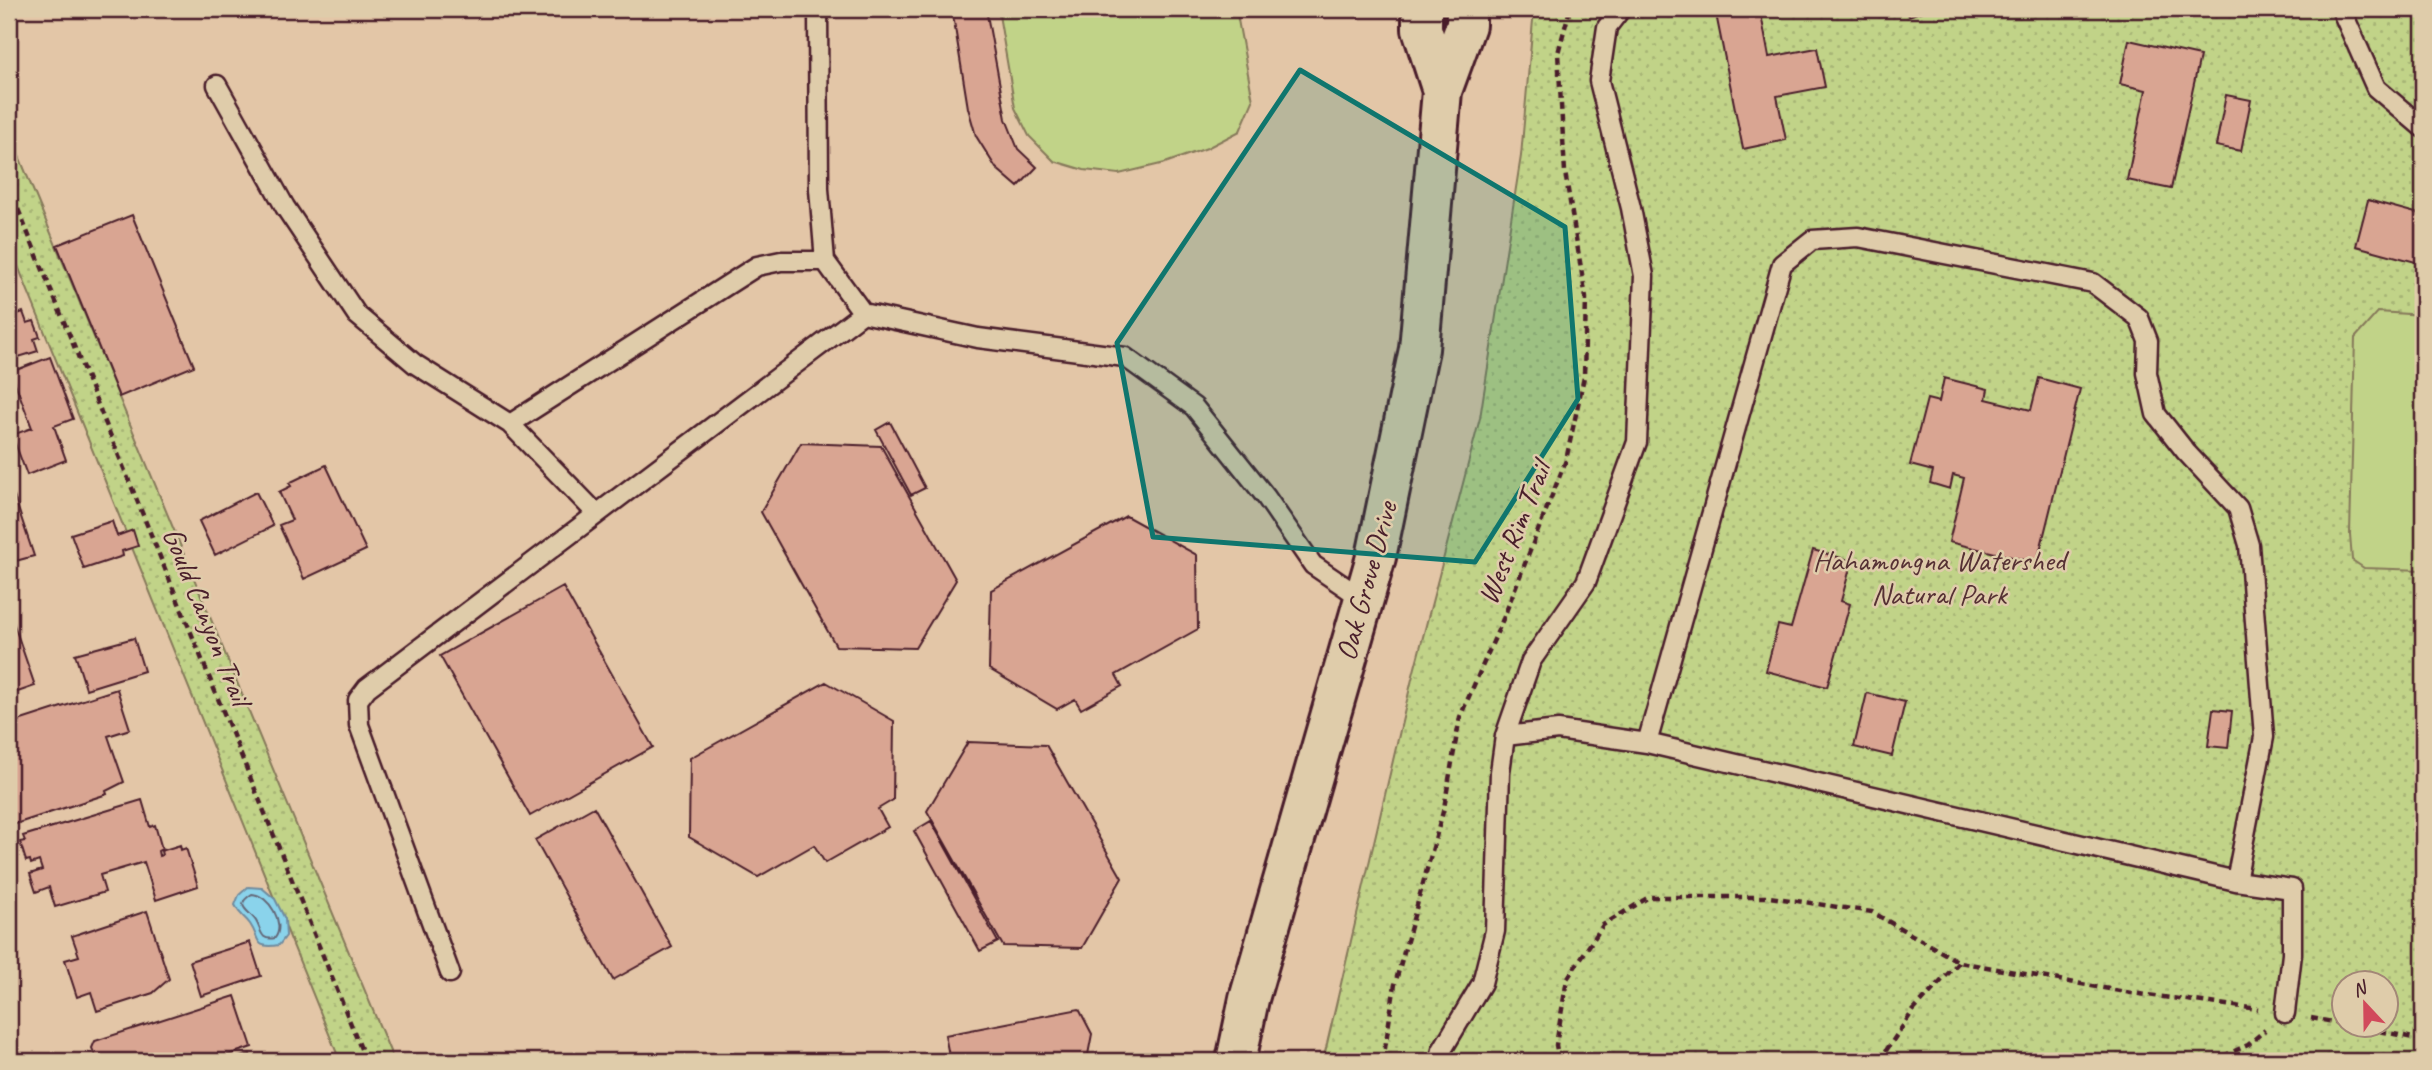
<svg xmlns="http://www.w3.org/2000/svg" width="2432" height="1070" font-family="Caveat,sans-serif">
  <style>
    .park { fill: url(#park-dots); stroke: #86795a; stroke-width: 2; fill-rule: evenodd }
    .garden { fill: #c1d388; stroke: #86795a; stroke-width: 2 }
    .water { fill: #8ad3eb; stroke: #708b9e; stroke-width: 2 }
    .lines { fill: none; stroke-linecap: round; stroke-linejoin: round }
    .shore { stroke: #646778; stroke-width: 2 }
    .building { fill: #d9a592; stroke: #4a1f2b; stroke-width: 2 }
    .lane-casing { stroke: #4a1f2b; stroke-width: 23 }
    .secondary-casing { stroke: #4a1f2b; stroke-width: 44 }
    .path { stroke: #4a1f2b; stroke-width: 4.5; stroke-dasharray: 7 5; stroke-linecap: butt }
    .lane { stroke: #dfccaa; stroke-width: 18 }
    .secondary { stroke: #dfccaa; stroke-width: 38 }
    .marked { fill: #0f766e; fill-opacity: 0.2; stroke: #0f766e; stroke-width: 5; stroke-linejoin: round }
    .labels { text-anchor: middle; dominant-baseline: central; stroke-width: 5; stroke-linejoin: round; paint-order: stroke }
    .street-label { font-size: 30px; fill: #4a1f2b; stroke: #dfccaa }
    .park-label { font-size: 30px; fill: #563134; stroke: #dfccaa }
  </style>
  <defs>
    <pattern id="park-dots" width="8" height="8" patternUnits="userSpaceOnUse" patternTransform="scale(1.75)"><rect width="8" height="8" fill="#c1d388"/><path d="M2 2h.1M6 6h.1" fill="none" stroke="#a7b576" stroke-width="1.8" stroke-linecap="round"/></pattern>
  </defs>
  <rect width="100%" height="100%" fill="#e3c6a7"/>
  <filter id="ink" filterUnits="userSpaceOnUse"><feTurbulence type="fractalNoise" baseFrequency=".0143" numOctaves="2"/><feDisplacementMap in="SourceGraphic" scale="14" xChannelSelector="R" yChannelSelector="G"/><feConvolveMatrix kernelMatrix="1 2 1 2 8 2 1 2 1" color-interpolation-filters="sRGB"/></filter>
  <g filter="url(#ink)">
    <path class="park" d="M1534,9H2423V1061H1323L1412,679L1480,418L1521,156ZM2344,982H2386V1024H2344Z
      M9,132L394,1061H340L9,244Z"/>
    <path class="garden" d="M998,9H1236L1253,101L1240,131L1207,148L1165,163L1119,174L1084,170L1054,161L1029,136L1015,108Z
      M2378,312L2423,315V570L2364,568L2352,560L2350,534L2355,338Z"/>
    <path class="water" d="M248,887L262,888L275,899L285,919L286,936L279,945C253,949 261,940 250,924C244,916 240,916 235,905L239,895Z"/>
    <g class="lines">
      <path class="shore" d="M252,894C269,895 286,924 275,938C260,941 262,931 256,921C249,910 233,906 252,894Z"/>
    </g>
    <path class="building" d="M952,9H986L1006,119L1018,149L1037,167L1018,187L996,168L976,136L968,108Z
      M1744,9H1760L1769,57L1817,48L1825,87L1777,96L1786,140L1743,149L1716,14Z
      M1906,9H1928L1909,16Z
      M2129,40L2200,56L2171,189L2127,180L2146,90L2120,84Z
      M2226,95L2251,100L2241,151L2216,146Z
      M2368,200L2423,215V264L2356,246Z
      M132,215L194,366L119,397L57,245Z
      M23,312L27,323L34,321L40,337L34,339L38,351L9,360V317Z
      M50,357L73,419L54,426L66,460L27,475L12,435L32,428L11,372Z
      M1944,378L1988,389L1986,399L2031,410L2039,378L2080,389L2037,563L1949,542L1964,478L1953,475L1950,489L1930,483L1933,471L1910,465L1927,399L1939,402Z
      M890,422L925,488L911,495L876,430Z
      M801,443L881,446L956,580L915,648L836,646L761,512Z
      M326,465L366,550L304,579L279,525L292,520L279,492L291,486L289,483Z
      M256,492L273,526L215,555L199,521Z
      M13,493L34,556L12,562L15,572L9,575V494Z
      M1126,516L1197,555L1198,629L1116,675L1122,686L1081,709L1075,699L1057,709L989,669L991,590Z
      M112,521L117,536L133,530L138,546L122,551L123,556L84,569L71,534Z
      M1813,550L1852,561L1841,601L1850,604L1827,687L1766,671L1778,625L1791,628Z
      M563,587L653,747L530,816L440,656Z
      M9,610L35,686L9,695Z
      M134,638L144,671L86,689L75,654Z
      M826,682L894,721L893,800L878,809L888,827L825,863L814,845L758,877L689,837L690,758Z
      M117,689L130,729L108,736L124,782L106,791L107,794L9,826V724Z
      M1867,693L1905,702L1892,756L1854,747Z
      M2213,709L2232,711L2228,748L2208,746Z
      M968,742L1046,745L1122,878L1082,948L1003,946L927,811Z
      M142,800L150,827L155,825L162,849L158,851L159,856L162,855L161,851L180,845L181,850L186,848L198,886L156,900L144,862L100,875L105,892L55,907L49,887L36,892L30,874L42,870L39,861L31,864L30,860L26,861L20,842L25,841L23,836Z
      M594,807L672,947L613,980L535,840Z
      M931,821L998,942L980,951L914,831Z
      M147,911L169,979L153,993L97,1011L91,992L77,997L65,960L79,956L72,936Z
      M250,942L261,976L201,996L190,961Z
      M235,996L252,1047L210,1061H95L100,1059L96,1058L92,1048L95,1041Z
      M1079,1009L1092,1034L1087,1060L950,1061L945,1035Z
      M250,1054L252,1061H227Z"/>
    <g class="lines">
      <g class="lane-casing">
        <path id="lane" d="M818,9L819,189L825,261L863,313L978,338L1125,357L1194,407L1266,497L1313,565L1363,599
          M2341,9L2376,88L2423,128
          M217,85L285,207L357,315L415,364L510,424
          M597,514L863,313
          M1505,736L1558,730L1647,743L2236,881L2292,889V954L2285,1013
          M1647,743L1782,264L1812,240L1858,237L2093,283L2139,318L2148,341L2147,373L2156,414L2186,452L2238,508L2249,545L2264,737L2236,881
          M450,973L359,725L358,700L367,688L597,514L510,424L757,266L781,261H825
          M1439,1061L1442,1050L1482,983L1495,931L1500,772L1505,736L1531,661L1586,582L1637,442L1644,276L1631,208L1599,81L1607,27L1621,9"/>
      </g>
      <g class="secondary-casing">
        <path id="secondary" d="M1422,9V29L1442,91
          M1236,1061L1249,999L1376,557L1419,349L1442,91L1466,25V9"/>
      </g>
      <path class="path" d="M9,187L366,1061
        M2311,1018L2344,1024
        M2345,1024L2423,1040
        M1383,1061L1395,984L1444,808L1460,717L1503,619L1566,460L1584,377L1586,298L1565,172L1558,53L1570,9
        M1559,1061L1556,1045L1567,979L1603,925L1649,897H1770L1872,912L1959,962L2131,993L2258,1009
        M1879,1061L1913,1011L1959,962
        M2212,1061L2248,1045L2265,1030"/>
      <use href="#lane" class="lane"/>
      <use href="#secondary" class="secondary"/>
    </g>
  </g>
  <path class="marked" d="M1300,70L1565,227L1578,399L1475,562L1153,537L1117,343Z"/>
  <g class="labels">
    <g class="street-label">
      <text transform="translate(1514 533) rotate(-68)">West Rim Trail</text>
      <text transform="translate(1366 581) rotate(-75)">Oak Grove Drive</text>
      <text transform="translate(207 616) rotate(68)">Gould Canyon Trail</text>
    </g>
    <g class="park-label">
      <text x="1939" y="560">Hahamongna Watershed<tspan x="1939" dy="34">Natural Park</tspan></text>
    </g>
  </g>
  <rect width="2432" height="1070" fill="none" stroke="#dfccaa" stroke-width="35"/>
  <rect x="18" y="18" width="2397" height="1035" fill="none" stroke="#4a1f2b" stroke-width="2.5" filter="url(#ink)"/>
  <g transform="translate(2365 1004) rotate(338)"><circle r="33" fill="#dfccaa" stroke="#a38777" stroke-width="2"/>
  <path d="M0-5L12 26L0 18L-12 26Z" fill="#d1495b"/>
  <text y="-10" font-size="19" font-weight="bold" text-anchor="middle" fill="#4a1f2b">N</text>
  </g>
</svg>
